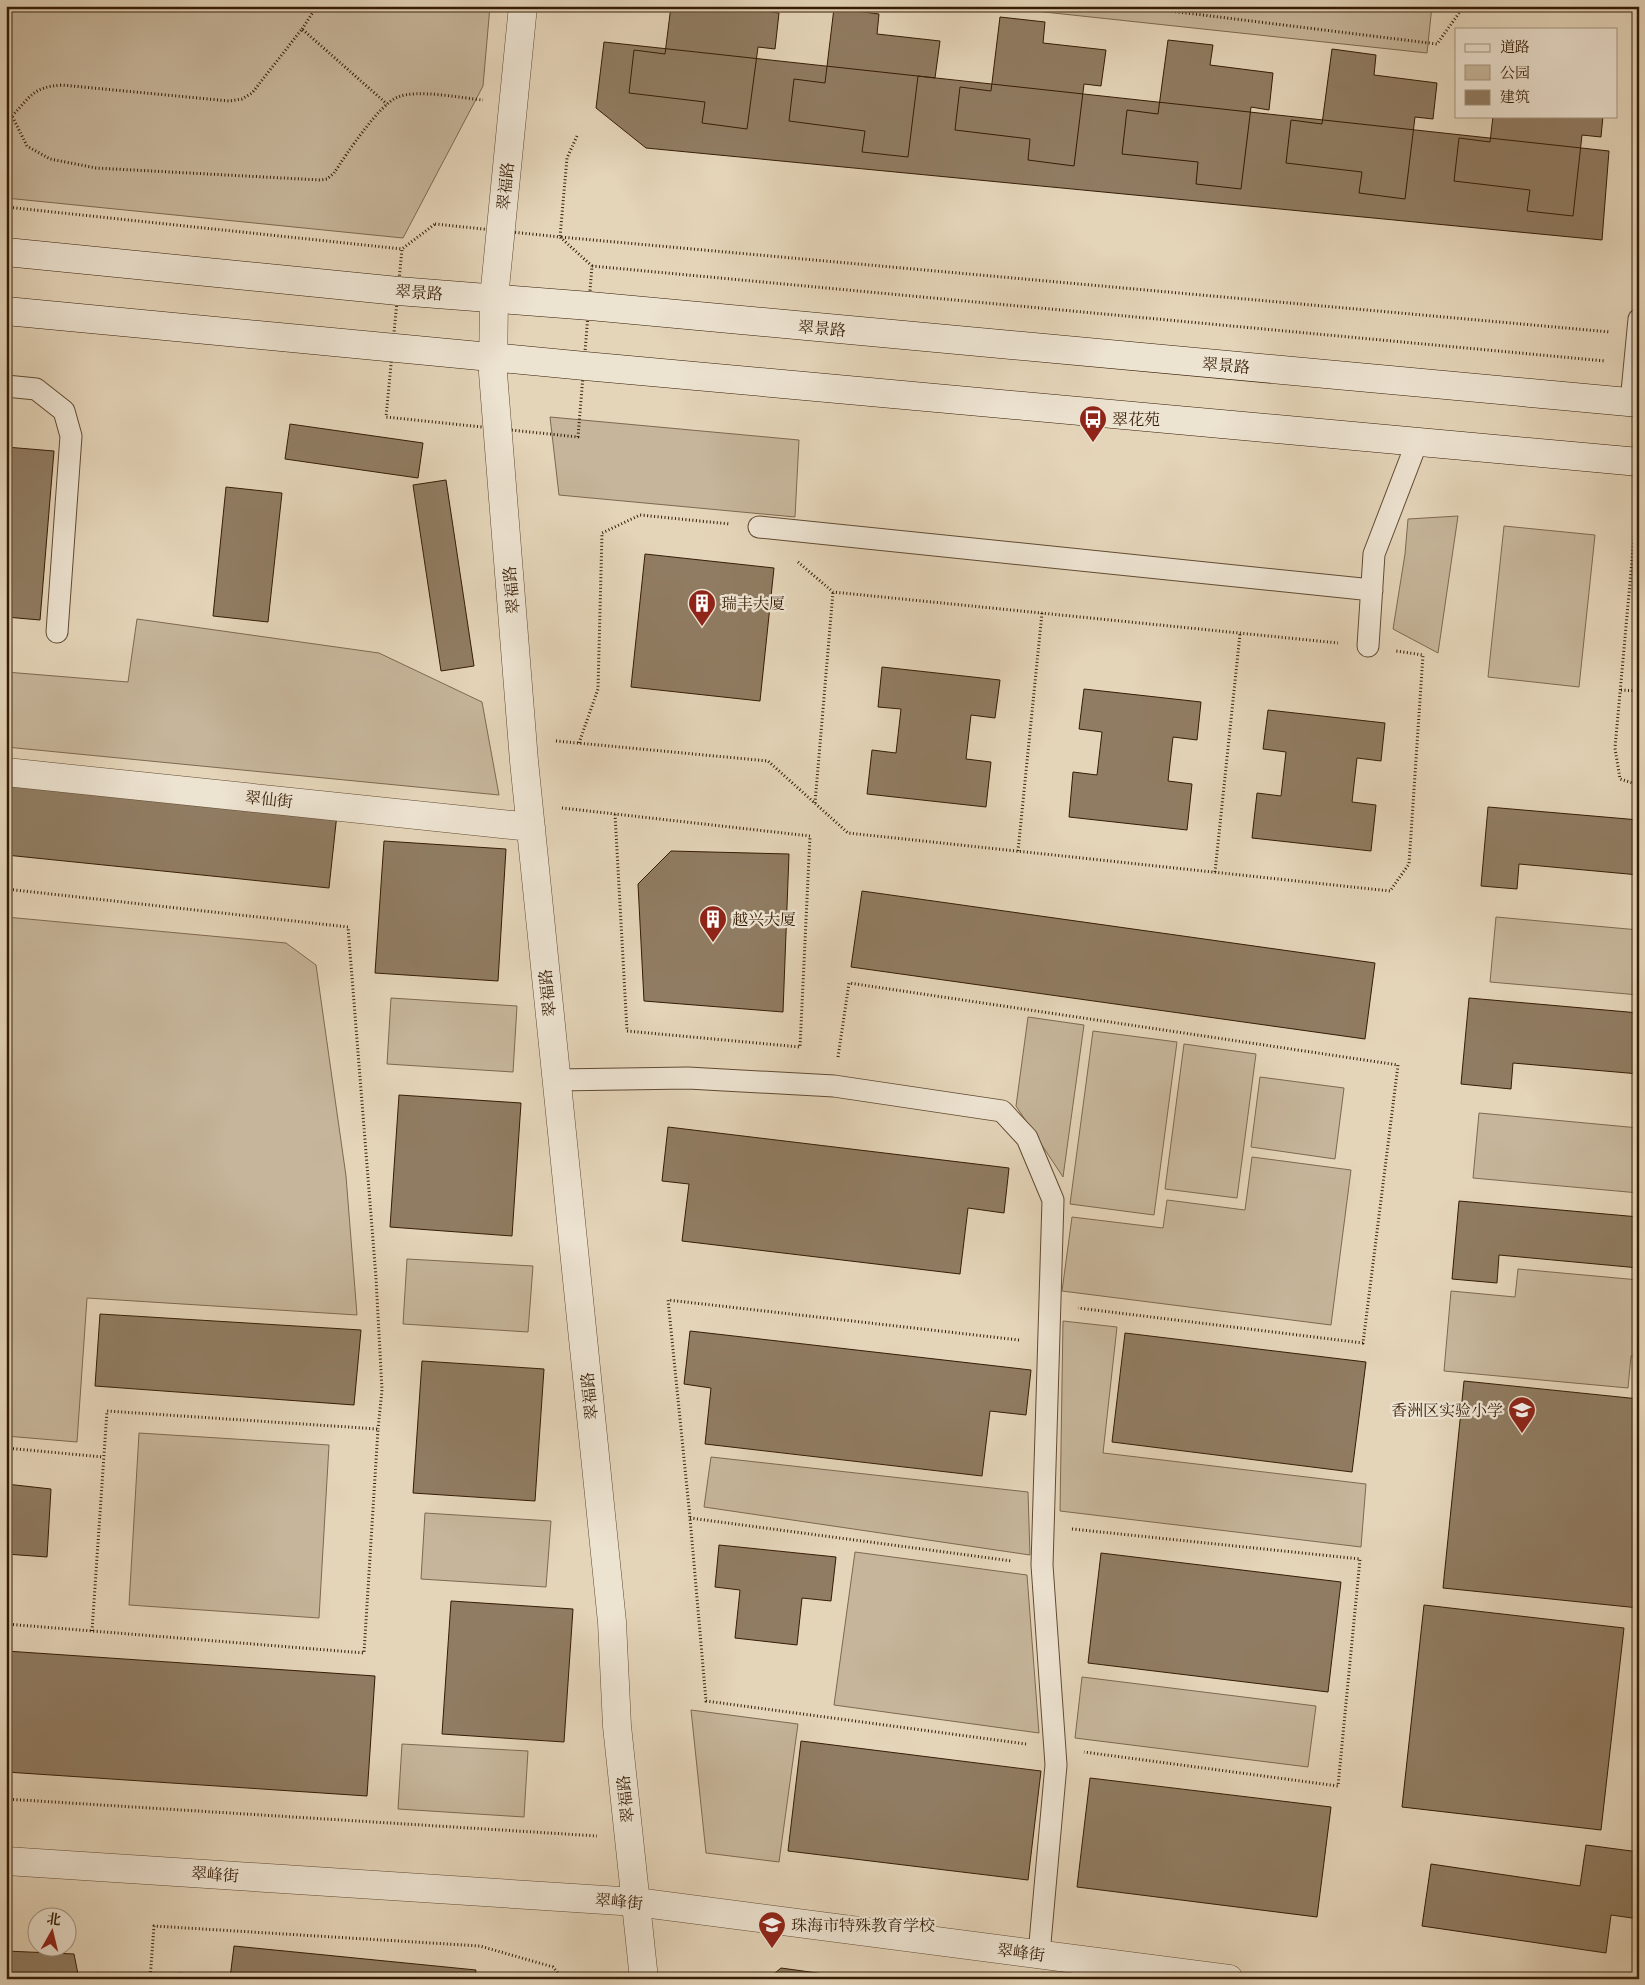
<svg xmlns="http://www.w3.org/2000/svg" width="1645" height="1985" font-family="'Gentium Book Plus','Noto Serif SC',serif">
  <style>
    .green { fill: #c6b59a; stroke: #7e6850 }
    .building { fill: #907c62; stroke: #351c05 }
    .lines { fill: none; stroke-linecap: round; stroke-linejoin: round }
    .service-casing { stroke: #614a32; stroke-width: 23 }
    .minor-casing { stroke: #614a32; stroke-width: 29 }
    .secondary-casing { stroke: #351c05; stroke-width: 29 }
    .path { stroke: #351c05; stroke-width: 3; stroke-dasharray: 1 2.5; stroke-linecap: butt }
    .service { stroke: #ede3d1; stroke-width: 21 }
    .minor { stroke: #ede3d1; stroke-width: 28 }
    .secondary { stroke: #ede3d1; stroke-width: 28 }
    .labels { text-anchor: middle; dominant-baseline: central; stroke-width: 4.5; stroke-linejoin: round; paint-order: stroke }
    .street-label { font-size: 16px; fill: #351c05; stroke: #ede3d1 }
    .poi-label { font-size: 16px; fill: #351c05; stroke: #ede3d1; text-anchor: start }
  </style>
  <rect width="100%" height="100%" fill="#e4d4b8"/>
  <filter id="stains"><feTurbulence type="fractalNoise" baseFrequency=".004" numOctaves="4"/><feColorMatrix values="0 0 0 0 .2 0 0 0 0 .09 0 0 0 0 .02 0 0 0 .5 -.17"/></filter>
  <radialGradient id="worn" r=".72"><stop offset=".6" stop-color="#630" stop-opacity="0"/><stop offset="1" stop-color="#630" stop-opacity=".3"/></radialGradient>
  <path class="green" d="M6,6H490L483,86L403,238L6,198Z
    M988,6H1432L1427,53Z
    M550,417L799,440L795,517L559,495Z
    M1458,516L1438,653L1393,629L1405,554L1408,519Z
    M1504,526L1595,535L1579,687L1488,677Z
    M137,619L379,653L482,702L499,795L6,747V672L128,682Z
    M6,917L286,943L316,965L346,1176L357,1315L87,1298L77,1442L6,1436Z
    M1496,917L1639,930V995L1490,982Z
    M391,998L517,1006L513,1072L387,1064Z
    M1028,1017L1084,1025L1063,1177L1016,1106Z
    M1093,1031L1177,1042L1154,1215L1070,1204Z
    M1184,1044L1256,1054L1237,1198L1165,1189Z
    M1260,1077L1344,1088L1335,1159L1251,1147Z
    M1479,1113L1639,1128V1193L1473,1178Z
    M1252,1157L1351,1170L1331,1325L1062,1291L1072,1217L1163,1228L1167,1200L1245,1210Z
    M407,1259L533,1266L528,1332L403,1324Z
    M1518,1269L1639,1280V1356H1631L1628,1388L1444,1371L1451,1291L1515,1297Z
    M1063,1321L1117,1327L1103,1453L1366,1484L1361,1547L1060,1511Z
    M139,1433L329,1445L319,1618L129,1605Z
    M711,1457L1028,1492L1030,1555L704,1507Z
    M425,1513L551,1521L546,1587L421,1579Z
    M855,1552L1027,1575L1039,1733L834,1705Z
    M1082,1677L1316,1706L1308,1767L1075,1738Z
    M691,1710L798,1724L779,1862L706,1853Z
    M402,1744L528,1751L524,1817L398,1809Z"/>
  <path class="building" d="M671,6H726L779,13L775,49L758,47L747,129L702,123L705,102L629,93L634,50L665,54Z
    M834,8L879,14L877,34L940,41L935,78L918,76L908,157L862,152L865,131L789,121L794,79L825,83Z
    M1000,17L1045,22L1043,43L1106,50L1101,86L1084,84L1074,166L1028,160L1030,139L955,130L960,87L991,91Z
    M1168,40L1213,45L1210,65L1273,73L1269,110L1251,107L1241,189L1196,184L1198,162L1122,154L1127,110L1158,114Z
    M604,42L1609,151L1602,240L646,148L596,108Z
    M1332,49L1376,55L1374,75L1437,83L1433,119L1415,117L1405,199L1359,193L1362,172L1286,163L1291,120L1322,124Z
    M1493,116H1603L1601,137L1582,135L1573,216L1527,211L1530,190L1454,181L1459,138L1490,142Z
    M290,424L423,443L418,478L285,459Z
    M6,447L54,451L40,620L6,617Z
    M446,480L474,666L441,671L413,485Z
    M226,487L282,493L268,622L213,616Z
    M645,554L774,568L760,701L631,687Z
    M882,667L1000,680L995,718L971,715L966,759L991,762L986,807L867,794L872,750L896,753L901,709L878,707Z
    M1084,689L1201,702L1197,740L1173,737L1168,781L1192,784L1187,830L1069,817L1073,772L1097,775L1102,732L1079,729Z
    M1268,710L1385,723L1381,761L1357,758L1352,802L1376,805L1371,851L1252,838L1257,793L1281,796L1286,752L1263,749Z
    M6,783L337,814L329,888L6,855Z
    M1488,807L1639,820V875L1519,864L1517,889L1481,886Z
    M384,841L506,849L498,981L375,973Z
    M671,851L789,854L783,1012L644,1001L638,884Z
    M862,891L1375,963L1365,1039L851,967Z
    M1469,998L1639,1013V1074L1513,1063L1511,1089L1461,1084Z
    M399,1095L521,1103L512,1236L390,1227Z
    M668,1127L1009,1168L1004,1213L968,1208L960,1274L682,1241L689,1184L662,1181Z
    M1459,1201L1639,1217V1268L1499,1255L1497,1283L1452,1279Z
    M100,1314L361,1330L354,1405L95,1386Z
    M690,1331L1031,1370L1026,1415L990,1411L982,1476L705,1444L711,1388L684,1384Z
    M1125,1333L1366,1362L1352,1472L1112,1442Z
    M422,1361L544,1369L535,1501L413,1493Z
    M1464,1381L1639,1399V1608L1443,1588Z
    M6,1484L51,1489L47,1557L6,1554Z
    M719,1545L836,1557L831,1601L802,1598L797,1645L735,1638L740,1590L715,1587Z
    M1101,1553L1341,1582L1328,1692L1088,1663Z
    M451,1601L573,1609L564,1742L442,1734Z
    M1424,1605L1624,1628L1601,1830L1402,1807Z
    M6,1651L375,1676L367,1796L6,1772Z
    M801,1741L1041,1771L1028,1880L788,1851Z
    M1090,1778L1331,1807L1317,1917L1077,1887Z
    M1586,1845L1639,1852V1919L1611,1915L1606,1953L1422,1926L1431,1864L1580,1886Z
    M234,1946L476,1970L475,1979H179V1973L230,1978Z
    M6,1951L74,1954L79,1979H6Z
    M781,1968L861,1979H768Z"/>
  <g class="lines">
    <g class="service-casing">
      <path id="service" d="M6,386L36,389L64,411L71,436L57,632
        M1631,402L1639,319
        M759,527L1372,590
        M1368,646L1374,554L1417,442
        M556,1080L688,1078L834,1086L1002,1111L1027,1138L1053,1200L1042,1565L1056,1765L1039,1954"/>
    </g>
    <g class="minor-casing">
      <path id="minor" d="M523,6L494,298L493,373L524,761L612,1622L617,1726L644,1979
        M6,772L531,827
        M6,1861L636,1902L1229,1979"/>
    </g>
    <g class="secondary-casing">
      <path id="secondary" d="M6,252L398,291L590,306L1639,403
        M6,311L585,366L1639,462"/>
    </g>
    <path class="path" d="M1130,6L1437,44L1464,6
      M302,29L317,6
      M6,116H12L27,146L50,159L96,168L320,180L327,179L334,173C346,155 379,104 398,97C417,89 461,98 483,100
      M12,116C31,96 33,87 62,85L229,101L242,99L252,93L302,29L387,104
      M577,136L567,158L560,237L1610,332
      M6,207L402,249
      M435,224L560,237L592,266L578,437L386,417L402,249Z
      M592,266L1605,361
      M1638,494L1615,748L1620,779L1639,785
      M798,562L833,592L1338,643
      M1621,690L1639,691
      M556,741L768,761L848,833L1390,891L1409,864L1423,655L1396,651
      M579,743L598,689L602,533L640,515L730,524
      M815,803L833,592
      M562,808L810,836L800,1047L627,1031L615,814
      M1018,851L1042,613
      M1215,872L1240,634
      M6,889L348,927L376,1278L382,1390L378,1429
      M838,1057L849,983L1398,1065L1363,1343L1078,1308
      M1019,1340L668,1300L690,1518L706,1701L1026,1744
      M6,1448L103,1457
      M690,1518L1012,1561
      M1072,1529L1360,1559L1338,1786L1084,1752
      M6,1624L364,1653L378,1429L107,1411L92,1631
      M6,1799L597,1836
      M150,1979L154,1926L480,1946L553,1967L563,1979"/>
    <use href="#service" class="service"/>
    <use href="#minor" class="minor"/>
    <use href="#secondary" class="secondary"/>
  </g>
  <defs>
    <g id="bus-pin" transform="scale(1.4375)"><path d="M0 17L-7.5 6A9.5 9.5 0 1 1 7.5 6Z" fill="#8f2418" stroke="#ede3d1"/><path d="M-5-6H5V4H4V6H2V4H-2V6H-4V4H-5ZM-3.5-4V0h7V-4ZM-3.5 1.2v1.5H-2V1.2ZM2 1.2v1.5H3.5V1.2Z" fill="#fff"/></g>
    <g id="building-pin" transform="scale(1.4375)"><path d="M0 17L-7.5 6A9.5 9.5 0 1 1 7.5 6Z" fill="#8f2418" stroke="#ede3d1"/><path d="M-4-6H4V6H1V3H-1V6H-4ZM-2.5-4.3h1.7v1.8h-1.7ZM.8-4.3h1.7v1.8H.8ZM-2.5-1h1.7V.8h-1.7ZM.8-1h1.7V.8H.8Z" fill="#fff"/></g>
    <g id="school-pin" transform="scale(1.4375)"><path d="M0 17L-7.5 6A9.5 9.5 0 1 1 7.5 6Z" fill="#8f2418" stroke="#ede3d1"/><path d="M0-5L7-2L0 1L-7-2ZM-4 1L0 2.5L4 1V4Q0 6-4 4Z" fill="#fff"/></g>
  </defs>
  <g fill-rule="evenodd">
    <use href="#bus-pin" x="1093" y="419"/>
    <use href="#building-pin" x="702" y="603"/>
    <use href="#building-pin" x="713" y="919"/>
    <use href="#school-pin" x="1522" y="1410"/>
    <use href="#school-pin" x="772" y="1925"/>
  </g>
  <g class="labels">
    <g class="street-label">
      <text transform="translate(505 186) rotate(-84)">翠福路</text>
      <text transform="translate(419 292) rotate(4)">翠景路</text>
      <text transform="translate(822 328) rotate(5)">翠景路</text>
      <text transform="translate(1226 365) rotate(5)">翠景路</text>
      <text transform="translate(511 590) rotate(-95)">翠福路</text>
      <text transform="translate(269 799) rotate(6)">翠仙街</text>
      <text transform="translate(547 993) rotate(-96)">翠福路</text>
      <text transform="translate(589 1396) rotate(-96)">翠福路</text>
      <text transform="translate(625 1799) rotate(-96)">翠福路</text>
      <text transform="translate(215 1874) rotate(4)">翠峰街</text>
      <text transform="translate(619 1901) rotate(5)">翠峰街</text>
      <text transform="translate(1021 1952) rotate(7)">翠峰街</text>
    </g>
    <g class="poi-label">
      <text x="1112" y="419">翠花苑</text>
      <text x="721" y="603">瑞丰大厦</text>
      <text x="732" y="919">越兴大厦</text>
      <text x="1503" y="1410" text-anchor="end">香洲区实验小学</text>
      <text x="791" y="1925">珠海市特殊教育学校</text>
    </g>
  </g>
  <rect width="1645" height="1985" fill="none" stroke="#e4d4b8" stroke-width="25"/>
  <rect x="8" y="8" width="1630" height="1970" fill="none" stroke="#351c05" stroke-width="2.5"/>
  <rect x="12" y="12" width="1620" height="1960" fill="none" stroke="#351c05"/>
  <rect x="1455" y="28" width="162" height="90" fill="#ede3d1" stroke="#a3937f"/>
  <rect x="1465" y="44" width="25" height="8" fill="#ede3d1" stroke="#a3937f"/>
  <text x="1500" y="52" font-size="15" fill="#351c05">道路</text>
  <rect x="1465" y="65" width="25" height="15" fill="#c6b59a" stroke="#a3937f"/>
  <text x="1500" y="78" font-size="15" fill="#351c05">公园</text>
  <rect x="1465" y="90" width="25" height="15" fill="#907c62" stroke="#a3937f"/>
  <text x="1500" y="102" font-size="15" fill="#351c05">建筑</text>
  <g transform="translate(52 1932) rotate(8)"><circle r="24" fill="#ede3d1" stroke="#a3937f"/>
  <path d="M0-4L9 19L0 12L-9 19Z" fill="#8f2418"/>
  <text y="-8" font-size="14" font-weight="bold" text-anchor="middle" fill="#351c05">北</text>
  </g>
  <rect width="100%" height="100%" filter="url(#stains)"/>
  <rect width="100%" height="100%" fill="url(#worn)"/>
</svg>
